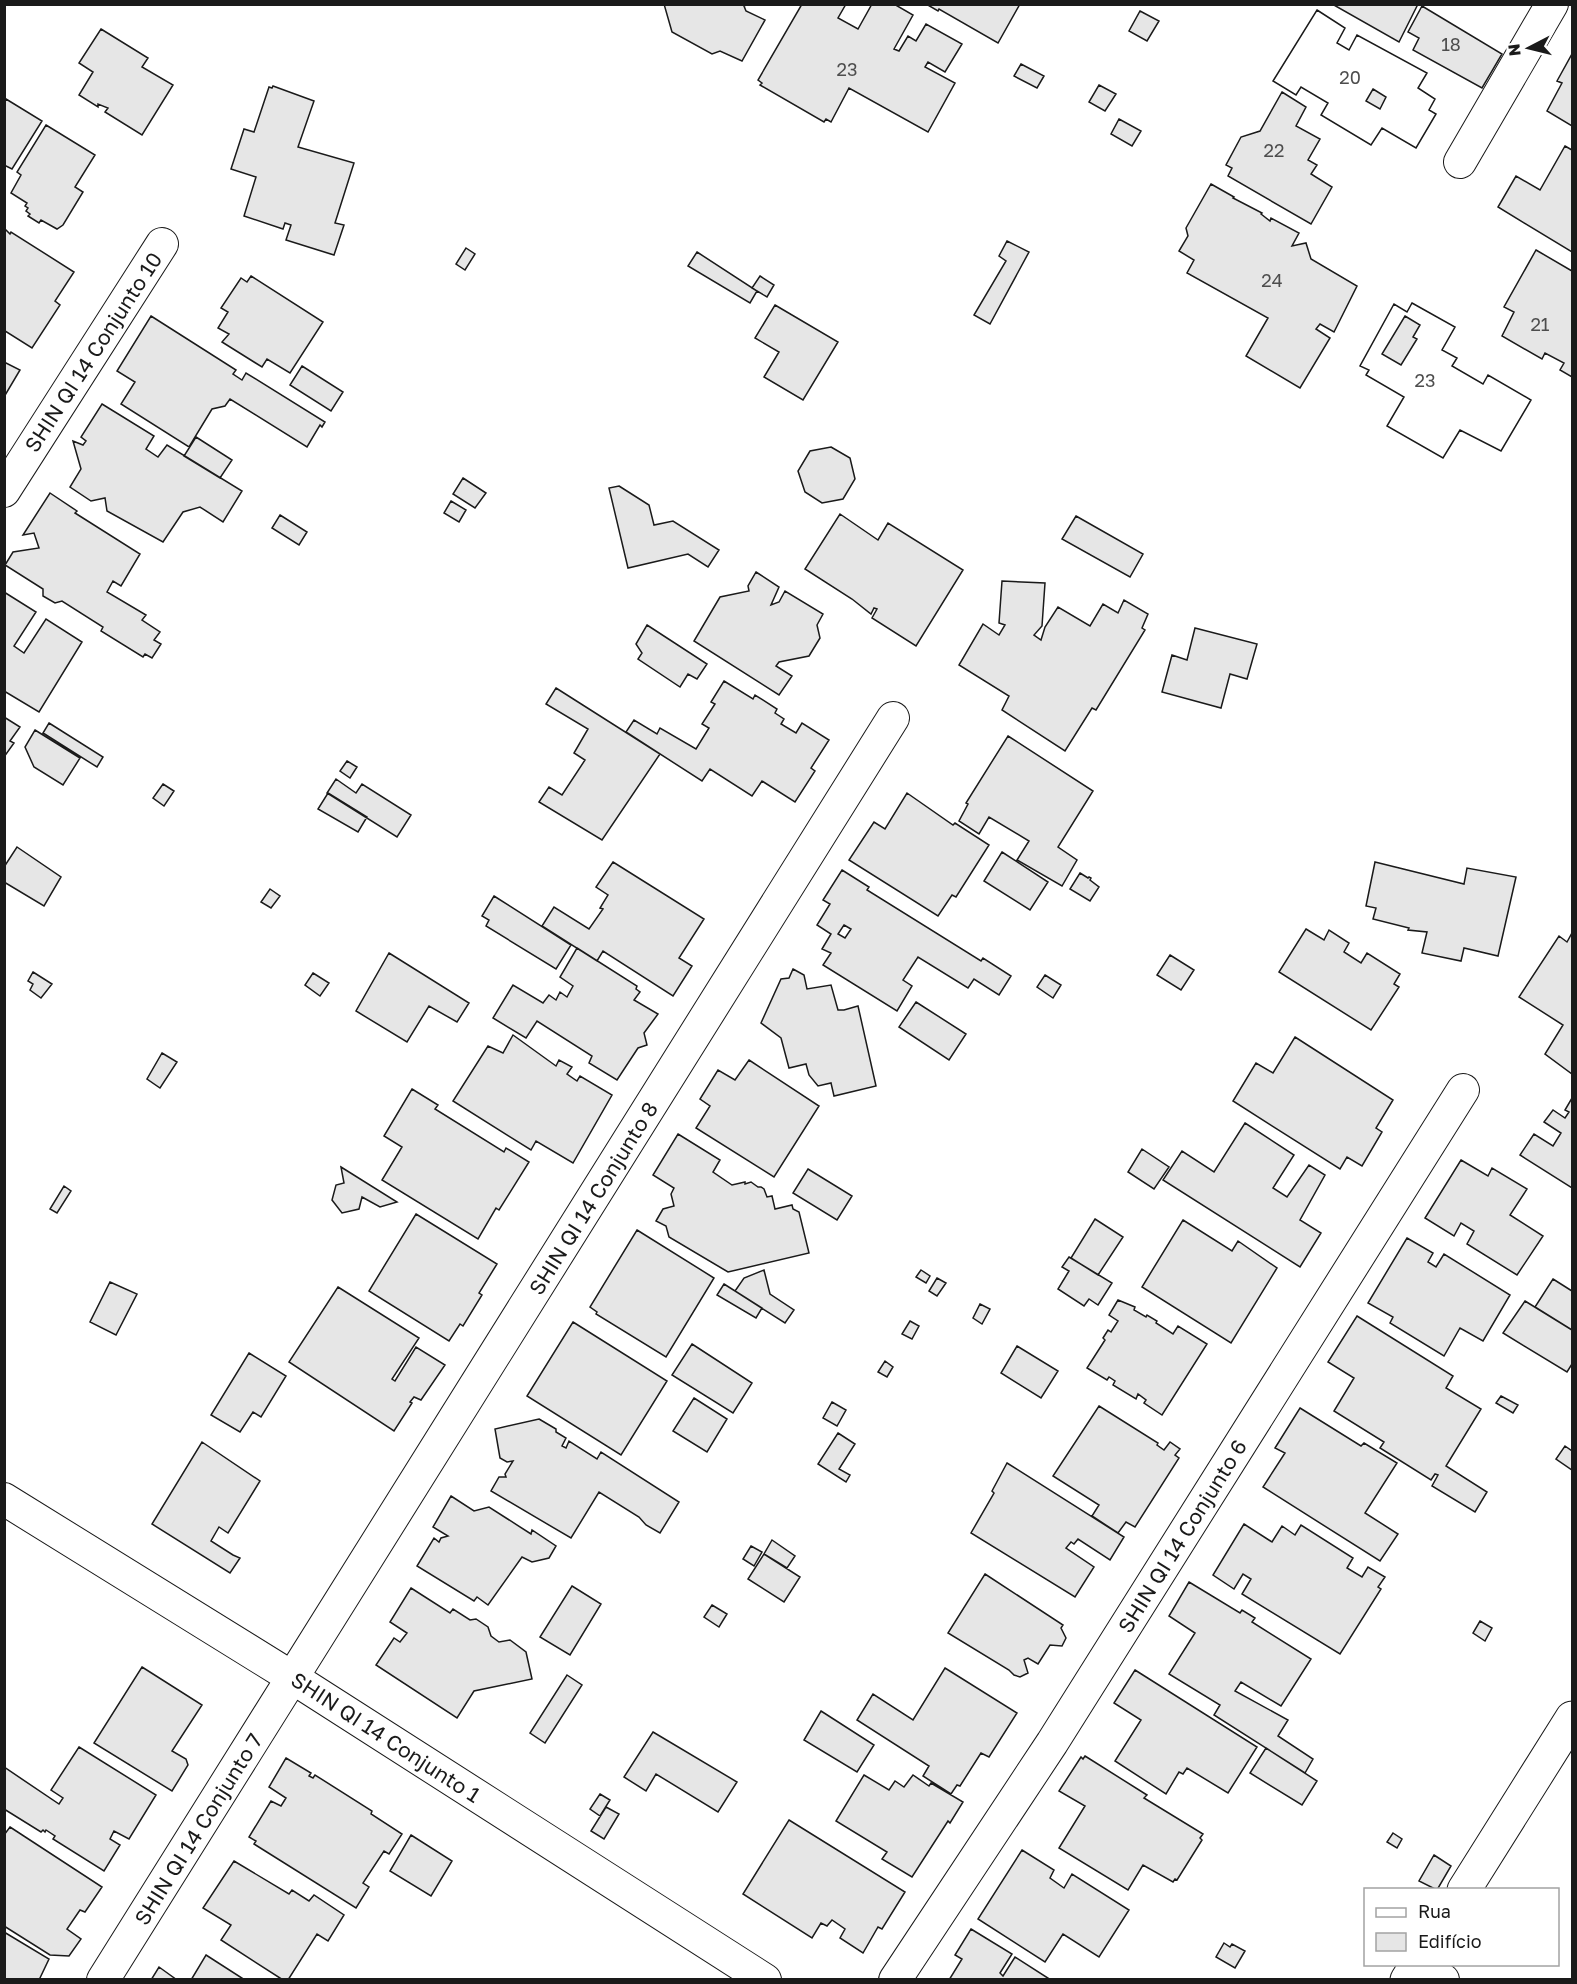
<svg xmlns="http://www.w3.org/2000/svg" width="1577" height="1984" font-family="'Golos Text',sans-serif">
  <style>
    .building { fill: #e6e6e6; stroke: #1a1a1a; stroke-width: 1.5; fill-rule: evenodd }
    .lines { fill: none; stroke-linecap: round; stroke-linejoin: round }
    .minor-casing { stroke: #1a1a1a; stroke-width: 34 }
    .tertiary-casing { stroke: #1a1a1a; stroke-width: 35 }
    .minor { stroke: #fff; stroke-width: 32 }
    .tertiary { stroke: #fff; stroke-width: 33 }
    .labels { text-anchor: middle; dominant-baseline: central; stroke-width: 4.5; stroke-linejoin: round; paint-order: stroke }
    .number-label { font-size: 18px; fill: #4d4d4d }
    .street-label { font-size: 21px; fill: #1a1a1a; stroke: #fff }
  </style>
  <rect width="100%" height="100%" fill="#fff"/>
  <path class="building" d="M664,4H748L744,6L746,11L765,20L742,61L720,51L712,54L672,32Z
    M802,4H846L838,18L858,29L872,4H894L913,15L894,49L899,51L908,36L916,41L926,24L962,44L945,72L928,62L925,67L955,83L928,132L849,88L831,122L826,119L824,122L760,85L762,83L758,80Z
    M926,4H1020L998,43L939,9L938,11Z
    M1332,4H1418L1399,42Z
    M1422,6L1502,54L1482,88L1413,50L1419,38L1408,32Z
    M1317,10L1345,28L1337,43L1349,50L1357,35L1427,73L1418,88L1435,99L1429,110L1436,114L1416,148L1382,128L1371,145L1321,115L1328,103L1301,87L1296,95L1273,81ZM1373,89L1386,97L1380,109L1366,101Z
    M1317,10L1345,28L1337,43L1349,50L1357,35L1427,73L1418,88L1435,99L1429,110L1436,114L1416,148L1382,128L1371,145L1321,115L1328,103L1301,87L1296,95L1273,81Z
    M1140,11L1159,21L1147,41L1129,31Z
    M101,29L148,58L142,67L173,85L142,135L105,112L108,108L98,104V107L79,95L93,72L79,63Z
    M1572,54V126L1547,111L1562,83L1557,81Z
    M1021,64L1044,76L1037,88L1014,76Z
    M1099,85L1116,94L1105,111L1089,102Z
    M273,86L314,101L298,147L354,163L335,223L344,225L334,255L286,240L291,225L285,223L283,229L244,216L256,177L231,169L244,129L254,132L269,87L272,88Z
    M1282,92L1306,107L1296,126L1320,139L1308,160L1317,165L1311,174L1332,187L1311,224L1228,176L1232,168L1226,165L1241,137L1260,131Z
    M6,99L42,121L12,169L4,165V102Z
    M1119,119L1141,131L1132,146L1111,134Z
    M46,125L95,155L75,187L83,192L63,225L57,229L41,220L39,223L28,216L30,214L26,211L28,208L25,206L27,203L11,193L21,175L17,172Z
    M1565,146L1572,150V252L1498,207L1516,176L1540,190Z
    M1211,184L1234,197L1233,198L1262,213L1261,214L1270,221L1271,218L1299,233L1292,246L1306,243L1311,259L1357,286L1334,332L1320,324L1316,329L1330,338L1300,388L1246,356L1268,318L1187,273L1194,260L1179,251L1188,236L1186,228Z
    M4,228L10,234L11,232L74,272L55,301L60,305L32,348L5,331L4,328Z
    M1007,241L1029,252L990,324L974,315L1006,261L999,256Z
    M466,248L475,254L465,270L456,264Z
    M1536,250L1572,271V377L1560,370L1564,363L1545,353L1542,359L1502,336L1514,312L1504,307Z
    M697,252L757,291L750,303L688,266Z
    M251,276L323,322L290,373L267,359L262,367L222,342L229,334L218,328L228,312L221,308L241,278L247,282Z
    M760,276L774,285L767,297L752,288Z
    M1412,303L1455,327L1442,350L1457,358L1452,366L1483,384L1488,375L1531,400L1501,451L1460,430L1443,458L1387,426L1404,397L1366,375L1369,370L1360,366L1394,304L1407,312ZM1405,316L1420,325L1413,337L1417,339L1401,365L1382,354Z
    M1412,303L1455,327L1442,350L1457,358L1452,366L1483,384L1488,375L1531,400L1501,451L1460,430L1443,458L1387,426L1404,397L1366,375L1369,370L1360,366L1394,304L1407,312Z
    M775,305L838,342L803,400L764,377L779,352L755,338Z
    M151,316L236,370L233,374L242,380L246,373L325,422L322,427L320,425L307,447L230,399L225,406L212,409L189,447L121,404L135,382L117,371Z
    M4,362L20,370L4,397Z
    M302,366L343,392L331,411L290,385Z
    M102,404L154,436L146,449L158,457L167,445L242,491L223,522L200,507L183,512L163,542L107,511L105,498L91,501L70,487L81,469L73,441L83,445L86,441L81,437Z
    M196,437L232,460L220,478L184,456Z
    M831,447L850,458L855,479L843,499L822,503L805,492L798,471L810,451Z
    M463,478L486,493L475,508L453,494Z
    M619,486L649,505L654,525L673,521L719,550L708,567L688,554L628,568L609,488Z
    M50,493L77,511L75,513L140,554L121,586L113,581L107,592L146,615L142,620L160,632L154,640L161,644L152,658L145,654L143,657L101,631L103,627L62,601L55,603L43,596V589L5,565L13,552L39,548L34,533L23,535Z
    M451,501L466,510L459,522L444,513Z
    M840,514L878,540L888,523L963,570L916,646L872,618L877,609L874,608L871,614L852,599L805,569Z
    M280,515L307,532L299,545L272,528Z
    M1076,516L1143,554L1130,577L1062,539Z
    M756,572L779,587L771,605L779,602L785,591L823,614L817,625L820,638L809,656L779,662L776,666L792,676L779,695L694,641L720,597L749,591L748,586Z
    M1002,581L1045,583L1042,626L1034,635L1041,640L1045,627L1058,607L1090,626L1103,604L1118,613L1124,600L1148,614L1142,628L1145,630L1096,710L1092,708L1065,751L1002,710L1009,696L959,665L983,624L999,635L1005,625L999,623Z
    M4,592L36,612L14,646L24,653L46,619L82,642L39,712L4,691Z
    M647,625L707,664L697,679L688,674L680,687L638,659L642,653L636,644Z
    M1195,628L1257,644L1247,679L1230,674L1221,708L1162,692L1172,655L1187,660Z
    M724,681L753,699L755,695L777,709L775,713L784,719L781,724L796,733L802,723L829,740L811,768L815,771L795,802L762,781L752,796L710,769L702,781L626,732L634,720L657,734L660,728L696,749L709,728L702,724L715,704L711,702Z
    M556,688L660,754L602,840L539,802L549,787L562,795L585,760L574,753L588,729L546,704Z
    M4,717L20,727L10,741L14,743L4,757Z
    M49,723L103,757L97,767L43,733Z
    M35,730L80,758L63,785L34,767L25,747Z
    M1008,736L1093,791L1058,847L1077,860L1062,886L1017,860L1029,841L989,817L979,834L959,821L968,804L966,803Z
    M347,761L357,767L350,778L340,771Z
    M336,779L356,793L362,784L411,815L397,837L327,793Z
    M163,784L174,791L164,806L153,798Z
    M328,793L367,817L358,832L318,809Z
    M907,793L953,825L955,823L989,845L956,897L952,895L938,916L849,860L874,822L885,829Z
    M17,847L61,877L44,906L4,882V867Z
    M1002,852L1048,882L1030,910L984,881Z
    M613,862L704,919L679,958L692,966L673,996L603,951L597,961L542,926L554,907L589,929L603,909L600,908L608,895L596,887Z
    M1375,862L1464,884L1467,868L1516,877L1498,956L1464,948L1461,961L1422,953L1427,932L1408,930L1409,928L1373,919L1376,908L1366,906Z
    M842,870L869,887L867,890L981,961L983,958L1011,976L999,995L974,979L968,988L918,957L903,980L912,986L897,1011L823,965L831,953L822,949L831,934L817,925L830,904L823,900ZM844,925L851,929L845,938L838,934Z
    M1080,873L1088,878L1089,877L1091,878L1090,880L1099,887L1090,901L1070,889Z
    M270,889L280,896L271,908L261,902Z
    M494,896L571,945L556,969L486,926L489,920L482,916Z
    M1306,929L1324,940L1329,930L1349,943L1344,952L1361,963L1367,953L1400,974L1394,984L1399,987L1371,1030L1279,972Z
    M1572,933V1074L1545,1054L1563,1025L1519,997L1559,936L1567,942Z
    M577,948L637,986L636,989L640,992L634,1000L658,1014L644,1033L647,1045L638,1048L617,1080L589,1063L592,1056L537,1021L526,1038L493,1018L513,985L543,1003L549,995L556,1000L560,992L567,997L573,986L560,977Z
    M389,953L469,1003L457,1022L429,1006L407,1042L356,1011Z
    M1170,955L1194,970L1181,990L1157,975Z
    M793,969L804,975L807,989L831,985L838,1010H844L858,1006L876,1086L834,1096L831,1083L818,1086L809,1075L806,1064L789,1068L781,1038L761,1023L781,979L789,978Z
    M33,972L52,984L41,998L30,990L33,984L28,981Z
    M313,973L329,983L320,996L305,985Z
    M1045,975L1061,985L1053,998L1037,987Z
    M916,1002L966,1034L949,1060L899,1027Z
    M513,1035L556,1066L559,1060L572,1067L567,1074L577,1081L580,1076L612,1095L573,1163L536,1141L531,1150L453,1101L488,1046L503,1053Z
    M1295,1037L1393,1100L1376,1128L1382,1132L1362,1166L1347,1157L1340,1169L1233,1101L1256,1063L1273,1073Z
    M162,1053L177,1062L160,1088L147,1079Z
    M749,1060L819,1106L774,1177L696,1128L710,1106L700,1099L718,1070L735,1080Z
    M412,1089L438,1105L435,1109L504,1152L506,1148L529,1162L499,1210L496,1208L478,1239L382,1180L402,1147L384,1136Z
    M1572,1098V1188L1520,1155L1534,1134L1553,1146L1561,1133L1544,1122L1553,1110L1565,1118L1569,1112L1565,1110Z
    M1245,1123L1294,1155L1273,1188L1287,1197L1309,1165L1325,1175L1300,1220L1321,1233L1300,1267L1163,1180L1182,1151L1214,1172Z
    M678,1134L720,1160L713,1172L732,1185L745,1182V1184L751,1182L758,1187H761L764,1189L767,1197L772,1196L775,1209L792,1205L793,1209L799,1212L809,1253L728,1272L669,1237L666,1226L656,1221L663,1209L674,1206L671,1194L674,1188L653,1175Z
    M1142,1149L1169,1167L1154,1189L1128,1172Z
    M1461,1160L1488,1176L1492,1168L1527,1189L1510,1215L1543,1236L1517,1275L1467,1244L1474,1231L1461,1223L1454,1236L1425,1218Z
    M341,1167L397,1202L380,1207L362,1197L359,1209L342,1213L332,1200L336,1185L344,1183Z
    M808,1169L852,1196L837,1220L793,1193Z
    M64,1186L71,1191L57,1213L50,1209Z
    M416,1214L497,1264L479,1293L482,1295L463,1326L460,1324L449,1341L369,1291Z
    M1095,1219L1123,1237L1098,1275L1071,1258Z
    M1183,1220L1232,1251L1238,1241L1277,1268L1231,1343L1142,1287Z
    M637,1230L714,1278L666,1357L596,1314L597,1312L590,1307Z
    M1407,1238L1433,1253L1428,1262L1436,1267L1444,1254L1510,1295L1483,1341L1460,1328L1444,1356L1390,1323L1393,1317L1368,1303Z
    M1069,1257L1112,1283L1098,1305L1089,1299L1084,1306L1058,1289L1069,1271L1062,1267Z
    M764,1270L770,1294L794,1310L785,1323L735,1291L744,1278Z
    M921,1270L930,1276L926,1283L916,1277Z
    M937,1278L946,1283L937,1296L929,1291Z
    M1553,1279L1572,1291V1330L1535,1307Z
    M110,1282L137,1294L116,1335L90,1322Z
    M724,1284L762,1308L756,1318L717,1295Z
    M338,1287L419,1338L392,1379L395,1381L416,1347L445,1365L421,1400L414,1397L410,1402L412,1403L394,1431L289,1362Z
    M1118,1300L1135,1307L1134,1310L1146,1317L1147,1315L1157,1321L1156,1323L1173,1334L1178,1326L1207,1344L1162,1415L1144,1403L1146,1400L1138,1394L1136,1399L1113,1385L1115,1381L1109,1377L1107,1380L1087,1368L1105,1340L1103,1338L1108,1330L1111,1332L1118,1321L1109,1315Z
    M1525,1301L1572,1330V1364L1567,1372L1503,1333Z
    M980,1304L990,1309L982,1324L973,1318Z
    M1357,1316L1453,1376L1446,1388L1481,1409L1446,1466L1487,1492L1475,1512L1432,1486L1438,1475L1435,1474L1431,1480L1380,1448L1384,1442L1334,1411L1354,1378L1328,1362Z
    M910,1321L919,1326L912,1339L902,1334Z
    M573,1322L667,1381L621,1455L527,1396Z
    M692,1344L752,1383L733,1413L672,1375Z
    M1017,1346L1058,1371L1041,1398L1001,1373Z
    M249,1353L286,1376L261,1417L253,1412L240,1432L211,1415Z
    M885,1361L893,1367L887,1377L878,1372Z
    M1501,1396L1518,1405L1513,1413L1496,1403Z
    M694,1398L727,1419L707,1452L673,1431Z
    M832,1402L846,1410L837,1426L823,1418Z
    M1099,1406L1158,1443L1157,1445L1164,1450L1170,1442L1180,1449L1175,1455L1179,1458L1135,1527L1126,1522L1118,1533L1092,1516L1099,1505L1053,1476Z
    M1300,1408L1361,1446L1364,1443L1397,1463L1365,1513L1398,1534L1380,1561L1263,1487L1285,1453L1275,1448Z
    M539,1419L556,1429V1432L566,1438L562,1446L566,1448L569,1441L597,1459L601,1452L679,1502L660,1533L646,1525L639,1517L599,1492L571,1538L491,1491L499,1477H506L505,1474L513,1461L507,1462L500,1458L495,1429Z
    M838,1433L855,1444L839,1469L850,1475L846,1482L818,1464Z
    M202,1442L260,1481L228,1533L219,1527L211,1541L233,1555L240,1558L230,1573L152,1524Z
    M1565,1446L1572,1451V1470L1556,1459Z
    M1007,1463L1124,1537L1110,1560L1078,1539L1074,1544L1071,1542L1066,1548L1094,1567L1075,1597L971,1533L994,1493L992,1491Z
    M451,1496L474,1511L489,1507L531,1534L532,1530L556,1546L549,1558L532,1562L522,1557L488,1605L477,1597L474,1601L417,1566L434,1538L439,1542L441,1538L448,1536L433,1527Z
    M1244,1524L1272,1542L1282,1526L1295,1535L1301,1525L1353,1558L1347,1568L1362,1577L1368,1567L1385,1577L1378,1587L1381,1589L1340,1654L1242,1594L1251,1579L1243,1574L1234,1589L1213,1575Z
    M772,1540L795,1556L787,1568L764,1554Z
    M751,1546L762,1552L754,1566L743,1559Z
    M764,1554L800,1577L784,1602L748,1579Z
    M985,1574L1063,1625L1061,1628L1066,1638L1062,1646L1050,1645L1038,1664L1028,1658L1024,1660L1028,1673L1020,1677L1014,1675L1009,1670L948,1633Z
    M1189,1582L1240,1613L1242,1610L1255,1618L1252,1622L1311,1659L1281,1706L1241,1682L1235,1691L1288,1720L1278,1736L1313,1759L1305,1773L1214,1715L1220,1705L1169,1674L1195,1633L1169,1616Z
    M572,1586L601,1604L570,1655L540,1637Z
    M411,1588L450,1613L453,1609L470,1620L476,1619L488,1627L491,1636L499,1642L510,1640L526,1652L532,1679L474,1691L457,1718L376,1665L394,1638L400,1642L407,1633L390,1622Z
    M712,1605L727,1614L719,1627L704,1617Z
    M1480,1621L1492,1628L1485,1641L1473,1633Z
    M142,1667L202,1705L172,1751L186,1759L188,1765L172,1791L94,1743Z
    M945,1668L1017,1713L989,1757L981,1753L960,1786L957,1785L951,1794L923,1776L929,1766L857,1720L873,1694L913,1720Z
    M1135,1670L1257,1747L1228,1793L1187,1768L1183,1774L1179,1772L1166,1794L1115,1761L1141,1720L1114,1703Z
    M567,1675L582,1685L545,1743L530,1733Z
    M821,1711L874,1745L857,1772L804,1740Z
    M653,1732L737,1782L718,1812L656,1774L646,1791L624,1777Z
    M79,1747L156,1795L129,1839L114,1831L110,1839L120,1845L104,1871L53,1839L55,1836L46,1830L45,1832L43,1830L41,1832L4,1809V1767L59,1804L63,1798L51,1790Z
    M1266,1748L1317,1781L1302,1805L1250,1773Z
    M1085,1756L1147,1795L1144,1798L1203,1834L1200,1838L1202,1840L1177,1880L1175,1879L1173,1882L1143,1865L1128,1890L1059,1848L1085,1806L1059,1791L1081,1757L1083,1759Z
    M286,1758L311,1773L309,1776L313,1778L315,1775L372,1811L371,1814L402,1834L389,1854L384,1851L363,1883L369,1887L356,1908L254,1844L256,1841L249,1837L271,1801L281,1806L286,1798L269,1787Z
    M864,1775L889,1790L895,1781L904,1787L913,1775L929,1786L931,1783L963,1802L950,1823L948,1821L912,1877L882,1859L887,1852L836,1821Z
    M600,1794L610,1800L600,1816L590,1809Z
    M606,1807L619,1814L604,1839L591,1831Z
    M789,1820L905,1892L882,1929L878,1927L863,1953L840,1938L845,1929L832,1920L827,1926L821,1923L812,1938L743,1894Z
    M10,1827L102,1887L85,1912L80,1910L67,1929L81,1939L69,1956L50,1955L4,1926V1835Z
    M1393,1833L1402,1839L1397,1848L1387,1842Z
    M411,1835L452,1861L431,1896L390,1871Z
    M1022,1850L1054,1870L1050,1878L1064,1888L1072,1874L1129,1910L1099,1957L1063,1934L1045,1962L978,1919Z
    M1434,1855L1451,1866L1437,1890L1419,1881Z
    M234,1861L289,1894L292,1890L309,1901L314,1895L344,1915L328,1941L317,1934L288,1980H283L221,1940L231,1925L203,1908Z
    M971,1929L1012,1954L1000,1973L1003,1976L1015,1957L1051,1980H949L962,1959L955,1955Z
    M4,1932L49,1959L39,1980H4Z
    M1224,1943L1230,1947L1232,1944L1245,1951L1235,1968L1216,1957Z
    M206,1955L245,1980H191Z
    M159,1967L177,1980H151Z"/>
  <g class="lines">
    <g class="minor-casing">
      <path id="minor" d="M1460,162L1552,4
        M4,491L162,244
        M4,1499L293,1678L765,1980
        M1420,1964L1443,1980
        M103,1980L893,718
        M895,1980L1052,1743L1463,1090"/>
    </g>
    <g class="tertiary-casing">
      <path id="tertiary" d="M1464,1890L1572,1718
        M1407,1980L1417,1964"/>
    </g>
    <use href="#minor" class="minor"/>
    <use href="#tertiary" class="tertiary"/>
  </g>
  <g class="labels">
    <g class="number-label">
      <text x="1451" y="44">18</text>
      <text x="847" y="69">23</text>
      <text x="1350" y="77">20</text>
      <text x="1274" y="150">22</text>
      <text x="1272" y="280">24</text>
      <text x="1540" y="324">21</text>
      <text x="1425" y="380">23</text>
    </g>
    <g class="street-label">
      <text transform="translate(93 352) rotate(-57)">SHIN QI 14 Conjunto 10</text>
      <text transform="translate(593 1198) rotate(-58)">SHIN QI 14 Conjunto 8</text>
      <text transform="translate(1182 1536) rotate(-58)">SHIN QI 14 Conjunto 6</text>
      <text transform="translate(386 1737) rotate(33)">SHIN QI 14 Conjunto 1</text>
      <text transform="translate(198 1829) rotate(-58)">SHIN QI 14 Conjunto 7</text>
    </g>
  </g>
  <rect width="1577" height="1984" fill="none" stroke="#1a1a1a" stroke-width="12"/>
  <rect x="1364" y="1888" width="195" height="78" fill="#ffffff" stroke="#a3a3a3" stroke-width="1.5"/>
  <rect x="1376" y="1908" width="30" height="9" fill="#ffffff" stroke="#a3a3a3" stroke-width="1.5"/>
  <text x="1418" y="1918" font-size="18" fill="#1a1a1a">Rua</text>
  <rect x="1376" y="1933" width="30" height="18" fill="#e6e6e6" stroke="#a3a3a3" stroke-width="1.5"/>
  <text x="1418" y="1948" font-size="18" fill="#1a1a1a">Edifício</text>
  <g transform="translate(1529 48) rotate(263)" stroke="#ffffff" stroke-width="4.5" paint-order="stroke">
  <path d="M0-4.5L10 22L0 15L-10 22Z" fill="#1a1a1a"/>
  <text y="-9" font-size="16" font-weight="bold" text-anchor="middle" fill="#1a1a1a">N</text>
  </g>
</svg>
